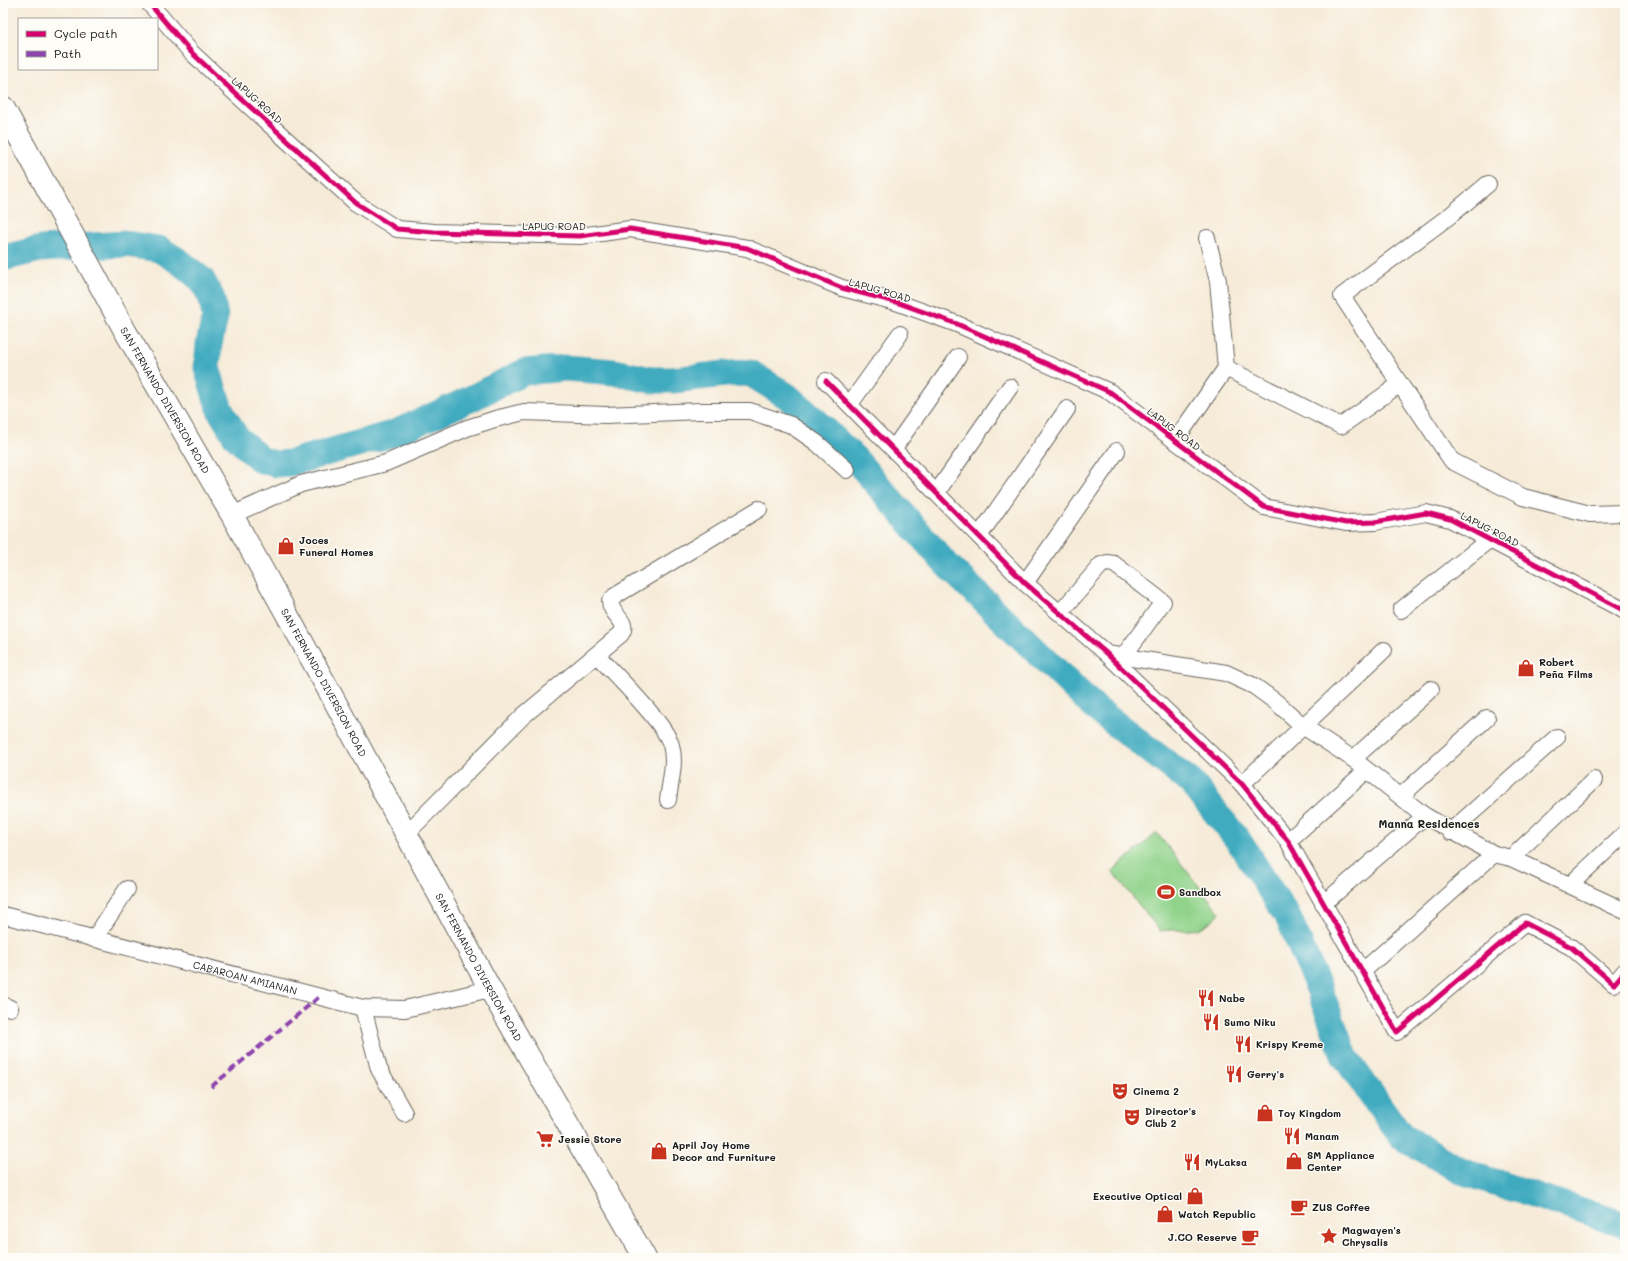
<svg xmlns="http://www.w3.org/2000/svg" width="1628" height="1261" font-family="Mali,sans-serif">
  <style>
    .green { fill: #91d38b; stroke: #567854 }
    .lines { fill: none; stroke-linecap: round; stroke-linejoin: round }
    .river { stroke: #40aabf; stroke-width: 27 }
    .minor-casing { stroke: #68645e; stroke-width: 18 }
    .highway-casing { stroke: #68645e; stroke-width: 24 }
    .minor { stroke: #fff; stroke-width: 16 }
    .highway { stroke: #fff; stroke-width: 22 }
    .quiet { stroke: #8e44ad; stroke-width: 4; stroke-dasharray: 8 4; stroke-linecap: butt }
    .cycleway-casing { stroke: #fdfcf7; stroke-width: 8 }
    .cycleway { stroke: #d6006c; stroke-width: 5 }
    .labels { text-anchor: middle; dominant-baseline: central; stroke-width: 3; stroke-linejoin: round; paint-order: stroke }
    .street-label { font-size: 10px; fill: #1c1c1c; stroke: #fdfcf7 }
    .poi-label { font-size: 10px; font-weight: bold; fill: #1c1c1c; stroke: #fdfcf7; text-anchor: start }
    .neighbourhood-label { font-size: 11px; font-weight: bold; fill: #1c1c1c; stroke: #fdfcf7 }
  </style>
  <rect width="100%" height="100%" fill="#fdfcf7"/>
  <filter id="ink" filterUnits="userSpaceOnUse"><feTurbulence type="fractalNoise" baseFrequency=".025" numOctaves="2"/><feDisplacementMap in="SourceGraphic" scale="8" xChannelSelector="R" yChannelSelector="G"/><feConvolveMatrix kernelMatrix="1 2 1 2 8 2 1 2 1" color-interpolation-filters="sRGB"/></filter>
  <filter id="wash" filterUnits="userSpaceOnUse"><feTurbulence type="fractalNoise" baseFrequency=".012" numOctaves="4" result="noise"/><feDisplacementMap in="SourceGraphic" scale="16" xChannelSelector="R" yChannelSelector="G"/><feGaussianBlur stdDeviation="0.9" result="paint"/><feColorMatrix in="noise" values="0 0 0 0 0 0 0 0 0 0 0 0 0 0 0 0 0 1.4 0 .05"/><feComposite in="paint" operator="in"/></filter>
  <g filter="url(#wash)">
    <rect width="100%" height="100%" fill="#f6ebd8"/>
    <path class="green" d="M1157,833L1220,913C1195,938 1191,927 1160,931L1112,871Z"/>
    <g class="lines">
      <path class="river" d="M3,258L40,249L126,244L159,249L180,262L202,280L212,299L215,317L209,344L207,368L220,410L236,437L261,460L276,464L290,463L395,433L470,399L524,372L566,368L614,372L651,380H673L724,374L750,373L787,396L817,422L856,460L944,562L1095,708L1191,782L1238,840L1289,919L1322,996L1345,1057L1401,1136L1461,1171L1625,1225"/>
    </g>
  </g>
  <g filter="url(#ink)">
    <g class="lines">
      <g class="minor-casing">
        <g id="minor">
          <path d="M149,3L191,52L235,93L356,203L397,229L434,232L580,236L630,229L747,248L842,288L896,302L957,324L1110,392L1264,507L1346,523L1375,522L1426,513L1450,519L1625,611"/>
          <path d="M1207,238L1218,281L1226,368L1341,426L1400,384L1452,461L1523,497L1590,514L1625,513"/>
          <path d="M826,381L1025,583L1107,654L1242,784L1288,841L1397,1032L1525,923L1571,947L1614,984L1625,971"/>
          <path d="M1400,384L1342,296L1452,214L1488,184"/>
          <path d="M850,404L900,334"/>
          <path d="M1175,441L1226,368"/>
          <path d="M894,448L958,357"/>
          <path d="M937,492L1010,387"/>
          <path d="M232,515L301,484L386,463L467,428L495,419L524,412L606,415L700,411H750L791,425L817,443L847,470"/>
          <path d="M979,536L1067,409"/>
          <path d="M1025,583L1117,451"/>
          <path d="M1401,610L1490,539"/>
          <path d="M1060,613L1101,565L1107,563L1114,564L1163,602L1123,657"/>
          <path d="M1107,654L1226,673L1254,686L1276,702L1303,726L1353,759L1425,816L1494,854L1511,858L1625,911"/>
          <path d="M597,655C614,674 665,723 671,745C676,762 670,782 668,800"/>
          <path d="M1353,759L1431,689"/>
          <path d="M1242,784L1384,650"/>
          <path d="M1401,796L1487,718"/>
          <path d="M1450,832L1557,737"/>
          <path d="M406,834L523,716L621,634C630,621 610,615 610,601L615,596L759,509"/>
          <path d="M1288,841L1366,771"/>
          <path d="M1511,858L1594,780"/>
          <path d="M1571,884L1625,833"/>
          <path d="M1323,904L1425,816"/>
          <path id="s1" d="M3,915L363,1008L405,1009L490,989"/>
          <path d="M94,939L127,889"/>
          <path d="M1363,971L1494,854"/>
          <path d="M3,1005L10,1008"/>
          <path d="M363,1008L379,1069L404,1113"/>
        </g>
      </g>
      <g class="highway-casing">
        <g id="highway">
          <path id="s2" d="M3,107L124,329L232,515L327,687L490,989L645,1258"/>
        </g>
      </g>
      <use href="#minor" class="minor"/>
      <use href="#highway" class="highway"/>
      <path class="quiet" d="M211,1087L319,997"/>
      <g class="cycleway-casing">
        <path id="cycleway" d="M149,3L191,52L235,93L356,203L397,229L434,232L580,236L630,229L747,248L842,288L896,302L957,324L1110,392L1264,507L1346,523L1375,522L1426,513L1450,519L1625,611
          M826,381L1025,583L1107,654L1242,784L1288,841L1397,1032L1525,923L1571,947L1614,984L1625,971"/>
      </g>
      <use href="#cycleway" class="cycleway"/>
    </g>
  </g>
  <defs>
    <g id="shop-bare" transform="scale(1.38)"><path d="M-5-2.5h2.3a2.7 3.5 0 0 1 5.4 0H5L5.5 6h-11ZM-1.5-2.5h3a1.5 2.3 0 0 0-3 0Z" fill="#c8321e" stroke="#fdfcf7" stroke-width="2.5" paint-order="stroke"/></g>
    <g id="stadium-bare" transform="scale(1.38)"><path d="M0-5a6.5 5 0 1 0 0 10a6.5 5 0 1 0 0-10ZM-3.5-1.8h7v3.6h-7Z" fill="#c8321e" stroke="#fdfcf7" stroke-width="2.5" paint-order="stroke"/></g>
    <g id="restaurant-bare" transform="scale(1.38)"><path d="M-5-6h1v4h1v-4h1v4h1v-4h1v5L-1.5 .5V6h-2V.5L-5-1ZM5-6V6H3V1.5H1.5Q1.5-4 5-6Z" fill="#c8321e" stroke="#fdfcf7" stroke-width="2.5" paint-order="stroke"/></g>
    <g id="theatre-bare" transform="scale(1.38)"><path d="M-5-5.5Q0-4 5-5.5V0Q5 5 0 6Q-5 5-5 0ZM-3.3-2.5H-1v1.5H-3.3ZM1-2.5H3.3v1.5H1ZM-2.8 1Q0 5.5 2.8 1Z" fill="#c8321e" stroke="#fdfcf7" stroke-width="2.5" paint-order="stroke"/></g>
    <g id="supermarket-bare" transform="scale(1.38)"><path d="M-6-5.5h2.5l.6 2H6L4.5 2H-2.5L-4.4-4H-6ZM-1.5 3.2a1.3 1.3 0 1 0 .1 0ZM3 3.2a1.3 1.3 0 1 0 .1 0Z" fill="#c8321e" stroke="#fdfcf7" stroke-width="2.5" paint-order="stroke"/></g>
    <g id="cafe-bare" transform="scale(1.38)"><path d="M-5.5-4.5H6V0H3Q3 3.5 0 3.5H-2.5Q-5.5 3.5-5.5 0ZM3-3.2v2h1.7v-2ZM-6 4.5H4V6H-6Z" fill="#c8321e" stroke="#fdfcf7" stroke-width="2.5" paint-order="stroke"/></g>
    <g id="sight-bare" transform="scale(1.38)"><path d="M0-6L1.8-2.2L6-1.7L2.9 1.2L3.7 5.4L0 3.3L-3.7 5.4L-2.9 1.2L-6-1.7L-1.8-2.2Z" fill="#c8321e" stroke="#fdfcf7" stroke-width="2.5" paint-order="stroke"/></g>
  </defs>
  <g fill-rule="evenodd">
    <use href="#shop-bare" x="286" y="546"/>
    <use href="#shop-bare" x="1526" y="668"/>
    <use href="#stadium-bare" x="1166" y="892"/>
    <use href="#restaurant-bare" x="1206" y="998"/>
    <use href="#restaurant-bare" x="1211" y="1022"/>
    <use href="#restaurant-bare" x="1243" y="1044"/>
    <use href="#restaurant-bare" x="1234" y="1074"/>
    <use href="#theatre-bare" x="1120" y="1091"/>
    <use href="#shop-bare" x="1265" y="1113"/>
    <use href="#theatre-bare" x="1132" y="1117"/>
    <use href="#restaurant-bare" x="1292" y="1136"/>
    <use href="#supermarket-bare" x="545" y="1139"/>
    <use href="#shop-bare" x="659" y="1151"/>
    <use href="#shop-bare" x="1294" y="1161"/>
    <use href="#restaurant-bare" x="1192" y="1162"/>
    <use href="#shop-bare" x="1195" y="1196"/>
    <use href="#cafe-bare" x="1299" y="1207"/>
    <use href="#shop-bare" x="1165" y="1214"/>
    <use href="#sight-bare" x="1329" y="1236"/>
    <use href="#cafe-bare" x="1250" y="1237"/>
  </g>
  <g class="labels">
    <g class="street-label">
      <text transform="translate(257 100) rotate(42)">LAPUG ROAD</text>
      <text x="554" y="226">LAPUG ROAD</text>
      <text transform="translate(880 290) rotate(16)">LAPUG ROAD</text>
      <text stroke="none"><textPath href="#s2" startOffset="335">SAN FERNANDO DIVERSION ROAD</textPath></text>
      <text transform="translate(1174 429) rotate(37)">LAPUG ROAD</text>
      <text transform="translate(1490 529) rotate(27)">LAPUG ROAD</text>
      <text stroke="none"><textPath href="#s2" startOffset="659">SAN FERNANDO DIVERSION ROAD</textPath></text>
      <text stroke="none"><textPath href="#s2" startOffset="983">SAN FERNANDO DIVERSION ROAD</textPath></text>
      <text stroke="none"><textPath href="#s1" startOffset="250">CABAROAN AMIANAN</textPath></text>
    </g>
    <g class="poi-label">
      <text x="299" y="540">Joces<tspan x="299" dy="12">Funeral Homes</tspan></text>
      <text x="1539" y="662">Robert<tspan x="1539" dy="12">Peña Films</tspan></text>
      <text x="1179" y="892">Sandbox</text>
      <text x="1219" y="998">Nabe</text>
      <text x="1224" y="1022">Sumo Niku</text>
      <text x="1256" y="1044">Krispy Kreme</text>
      <text x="1247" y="1074">Gerry's</text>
      <text x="1133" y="1091">Cinema 2</text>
      <text x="1145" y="1111">Director's<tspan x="1145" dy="12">Club 2</tspan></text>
      <text x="1278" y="1113">Toy Kingdom</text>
      <text x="1305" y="1136">Manam</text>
      <text x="558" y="1139">Jessie Store</text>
      <text x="672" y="1145">April Joy Home<tspan x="672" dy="12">Decor and Furniture</tspan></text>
      <text x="1307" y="1155">SM Appliance<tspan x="1307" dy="12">Center</tspan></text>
      <text x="1205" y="1162">MyLaksa</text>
      <text x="1182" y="1196" text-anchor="end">Executive Optical</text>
      <text x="1312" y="1207">ZUS Coffee</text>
      <text x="1178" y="1214">Watch Republic</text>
      <text x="1342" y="1230">Magwayen's<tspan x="1342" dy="12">Chrysalis</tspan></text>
      <text x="1237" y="1237" text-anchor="end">J.CO Reserve</text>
    </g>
    <g class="neighbourhood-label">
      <text x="1429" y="823">Manna Residences</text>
    </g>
  </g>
  <rect width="1628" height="1261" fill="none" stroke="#fdfcf7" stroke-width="16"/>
  <rect x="18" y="18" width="140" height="52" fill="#fdfcf7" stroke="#a3a29f"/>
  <rect x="26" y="31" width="20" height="6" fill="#d6006c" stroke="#a3a29f"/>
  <text x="54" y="38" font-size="12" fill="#1c1c1c">Cycle path</text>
  <rect x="26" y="51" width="20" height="6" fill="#8e44ad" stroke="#a3a29f"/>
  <text x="54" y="58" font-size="12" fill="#1c1c1c">Path</text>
</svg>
